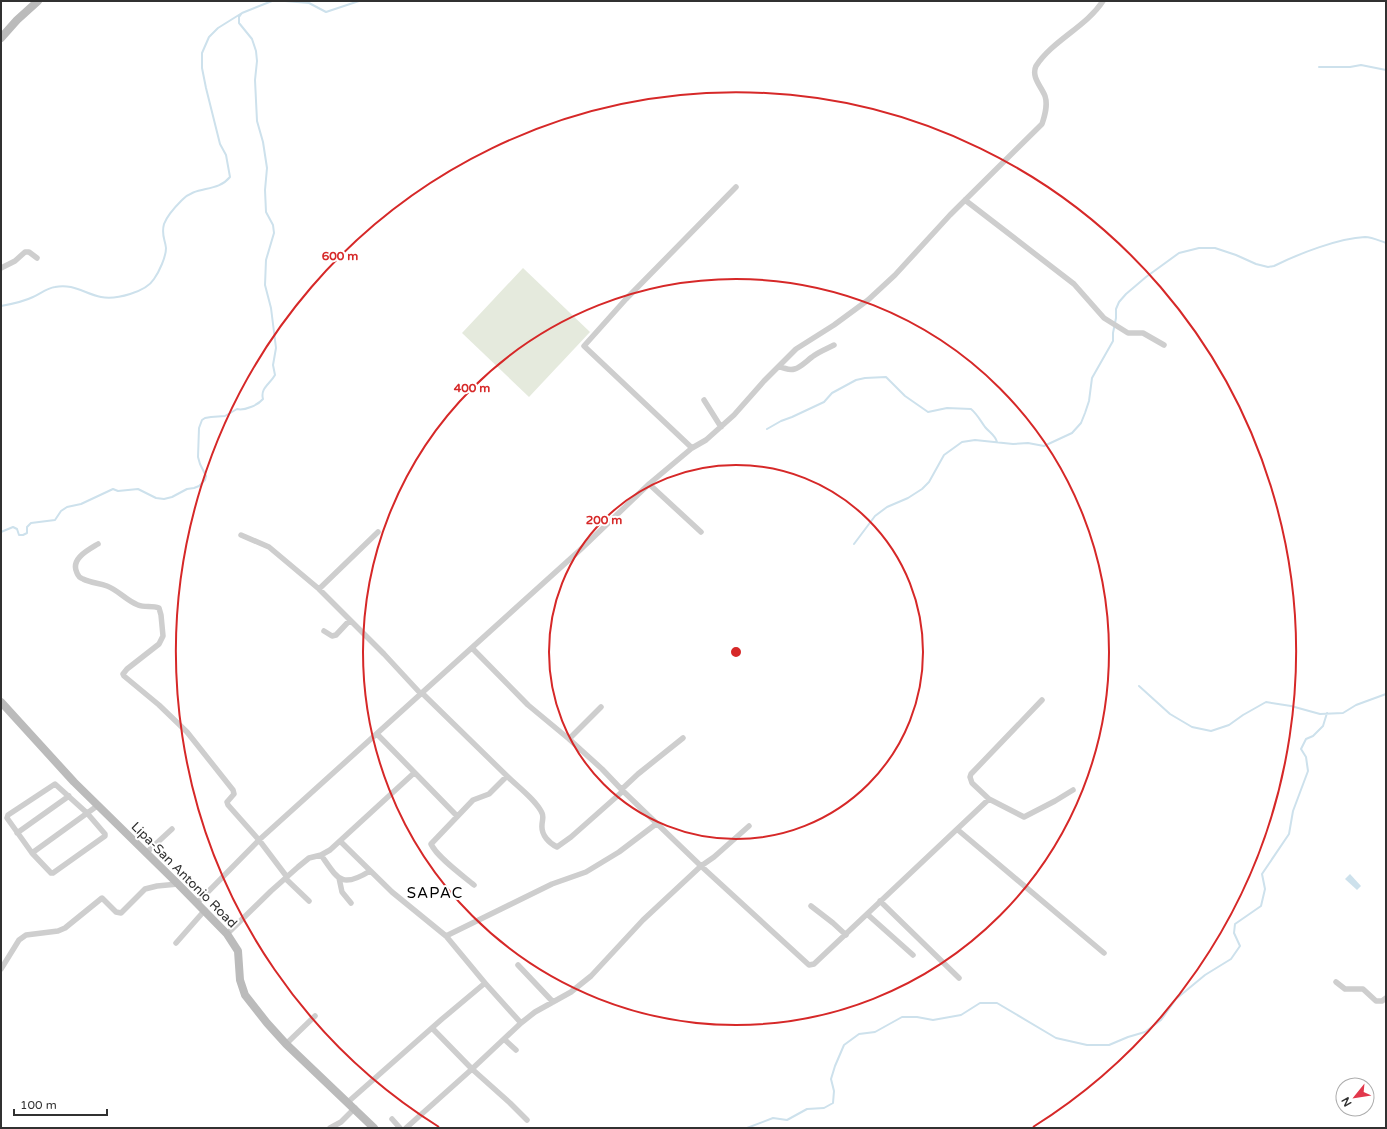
<svg xmlns="http://www.w3.org/2000/svg" width="1387" height="1129" font-family="'Varela Round',sans-serif">
  <style>
    .green { fill: #e5eadd }
    .water { fill: #cde1ec }
    .lines { fill: none; stroke-linecap: round; stroke-linejoin: round }
    .stream { stroke: #cde1ec; stroke-width: 2 }
    .street { stroke: #cecece; stroke-width: 5.5 }
    .secondary { stroke: #bbb; stroke-width: 8 }
    .ring { fill: none; stroke: #d62828; stroke-width: 2 }
    .labels { text-anchor: middle; dominant-baseline: central; stroke-width: 4; stroke-linejoin: round; paint-order: stroke }
    .street-label { font-size: 13px; fill: #313131; stroke: #fff }
    .quarter-label { font-size: 15px; letter-spacing: 1px; fill: #000; stroke: #fff }
    .centre { fill: #d62828; stroke: #fff; stroke-width: 2 }
    .ring-label { font-size: 12px; text-anchor: middle; font-weight: bold; fill: #d62828; stroke: #fff; stroke-width: 4; stroke-linejoin: round; paint-order: stroke }
  </style>
  <rect width="100%" height="100%" fill="#fff"/>
  <path class="green" d="M523,268L590,332L529,397L462,333Z"/>
  <path class="water" d="M1350,874L1361,886L1357,890L1345,879Z"/>
  <g class="lines">
    <path class="stream" d="M285,1L309,3L326,12L359,1
      M1319,67H1350L1361,65L1386,70
      M1,306C12,304 23,302 33,297C40,294 47,288 55,287C73,283 85,294 101,297C116,300 146,292 154,279C159,272 166,257 166,248C165,239 161,235 164,224C167,216 176,206 182,200C196,185 217,193 230,177L226,155L220,144L206,88L202,68V53L209,37L218,28L242,13L272,1
      M767,429L781,421L792,417L824,402L832,393L856,380L865,378L886,377L905,396L928,412L947,408L971,409C977,414 980,420 985,427C990,433 995,435 997,442
      M1,532L13,527L17,529L19,535H23L27,533V527L31,523L55,520L61,511L67,507L81,504L113,489L118,491L138,489L156,498L164,499L172,497L187,489L194,488L199,486L205,480L206,476L200,464L198,457L199,428L202,420L205,418L211,417L225,416L237,409C244,411 258,405 263,399C260,388 270,384 275,375L273,365L276,348L271,308L265,285L266,260L274,233L273,225L266,212L265,190L267,168L263,142L257,121L255,80L257,61L256,51L252,39L239,23V17L242,13
      M854,544L875,516L887,507L908,498L922,489L929,482L944,455L962,442L975,440L1013,444L1028,443L1044,446L1072,433L1081,423L1085,413L1089,401L1092,378L1113,341V333L1116,318V309L1119,302L1126,294L1146,277L1179,253L1199,248H1215L1236,255L1256,264L1268,267L1274,266C1298,254 1339,238 1365,237C1372,237 1380,241 1386,243
      M1139,686L1170,714L1192,727L1211,731L1229,725L1243,715L1266,702L1291,706L1320,714L1343,713L1356,705L1386,694
      M747,1128L773,1118L787,1120L807,1109L824,1108L833,1103L834,1091L831,1079L835,1066L844,1045L859,1034L875,1032L902,1017H917L933,1020L961,1015L980,1003H997L1056,1038L1087,1045H1109L1128,1037L1145,1032L1161,1020L1176,999L1205,975L1231,959L1240,946L1234,933L1235,924L1261,906L1265,889L1262,874L1289,834L1293,811L1308,771L1306,757L1301,749L1306,739L1313,736L1323,726L1327,713"/>
    <path class="street" d="M965,200L1074,284L1104,318L1128,333H1143L1164,345
      M1,268L15,261L25,252H29L37,258
      M779,366C795,374 799,367 812,357C818,352 826,349 834,345
      M704,400L721,427
      M692,448L584,346L626,299L736,187
      M649,484L701,532
      M241,535L269,547L319,589L384,654L421,694
      M98,544C88,550 70,559 77,573C78,576 80,578 83,579C91,583 99,583 107,586C118,590 127,601 138,605C145,608 152,605 159,608L161,615L163,636L159,644L127,669L123,674L124,676L159,705L187,732L233,790L234,794L227,802L228,805L259,840L287,877
      M319,589L378,532
      M324,631L332,636L336,635L350,620
      M472,648L528,705L569,739L602,769L623,791L701,866L809,965L814,964L989,799
      M422,693L507,776L489,794L473,800L431,844C437,857 462,875 474,885
      M1042,700L971,774L970,777L972,783L989,799L1024,817L1055,801L1073,790
      M377,734L457,816
      M569,739L601,707
      M507,776C518,787 536,800 542,813C544,817 542,821 542,825C541,835 549,843 557,847L571,837L623,791
      M622,789L638,774L683,738
      M958,830L1104,953
      M17,833L69,796
      M340,841L392,892L446,936L485,983L442,1019L348,1102
      M32,853L7,818L8,815L55,784L87,813L105,834V836L53,873H51L32,853L97,806
      M146,853L172,829
      M321,855C338,879 341,889 370,871
      M339,878L342,892L351,903
      M286,879L309,901
      M880,901L959,978
      M197,903L259,840L580,550L649,484L692,448L706,440L734,415L764,381L796,349L834,325L868,300L895,275L950,215L1042,124C1045,115 1048,105 1045,96C1041,86 1031,77 1036,66C1053,40 1086,27 1103,1
      M811,906L833,923L846,935
      M867,914L913,955
      M227,934L271,891L298,867L309,858L321,855L330,850L414,773
      M446,936L552,884L586,872L619,852L656,824
      M176,943L205,910
      M518,965L553,1002
      M1,969L19,940L26,935L58,931L65,928L102,898L116,912L121,913L145,889L157,886L178,884
      M1336,982L1345,989H1363L1376,1001H1382L1386,998
      M485,983L521,1023
      M432,1028L472,1069L510,1103L527,1120
      M504,1039L516,1050
      M286,1044L315,1016
      M392,1119L400,1128
      M330,1128L341,1122L355,1108
      M406,1128L472,1069L521,1023L535,1012L571,992L591,976L643,920L701,866L714,857L749,826"/>
    <path class="secondary" d="M1,38L17,20L38,1
      M1,702L74,782L178,884L227,934L238,951L240,980L245,995L267,1023L286,1044L374,1128"/>
  </g>
  <g class="ring">
    <circle cx="736" cy="652" r="187"/>
    <circle cx="736" cy="652" r="373"/>
    <path d="M439 1127A560 560 0 1 1 1033 1127"/>
  </g>
  <g class="labels">
    <g class="street-label">
      <text transform="translate(184 875) rotate(45)">Lipa-San Antonio Road</text>
    </g>
    <g class="quarter-label">
      <text x="435" y="893">SAPAC</text>
    </g>
  </g>
  <circle cx="736" cy="652" r="6" class="centre"/>
  <g class="ring-label">
    <text x="340" y="260">600 m</text>
    <text x="472" y="392">400 m</text>
    <text x="604" y="524">200 m</text>
  </g>
  <rect width="1387" height="1129" fill="none" stroke="#313131" stroke-width="4"/>
  <g transform="translate(1355 1097) rotate(240)"><circle r="19" fill="#ffffff" stroke="#adadad"/>
  <path d="M0-3L7 15L0 10L-7 15Z" fill="#e2384c"/>
  <text y="-6" font-size="11" font-weight="bold" text-anchor="middle" fill="#313131">N</text>
  </g>
  <path d="M14 1109v6h93v-6" fill="none" stroke="#313131" stroke-width="2"/>
  <text x="20" y="1109" font-size="12" fill="#313131" stroke="#ffffff" stroke-width="3" paint-order="stroke">100 m</text>
</svg>
